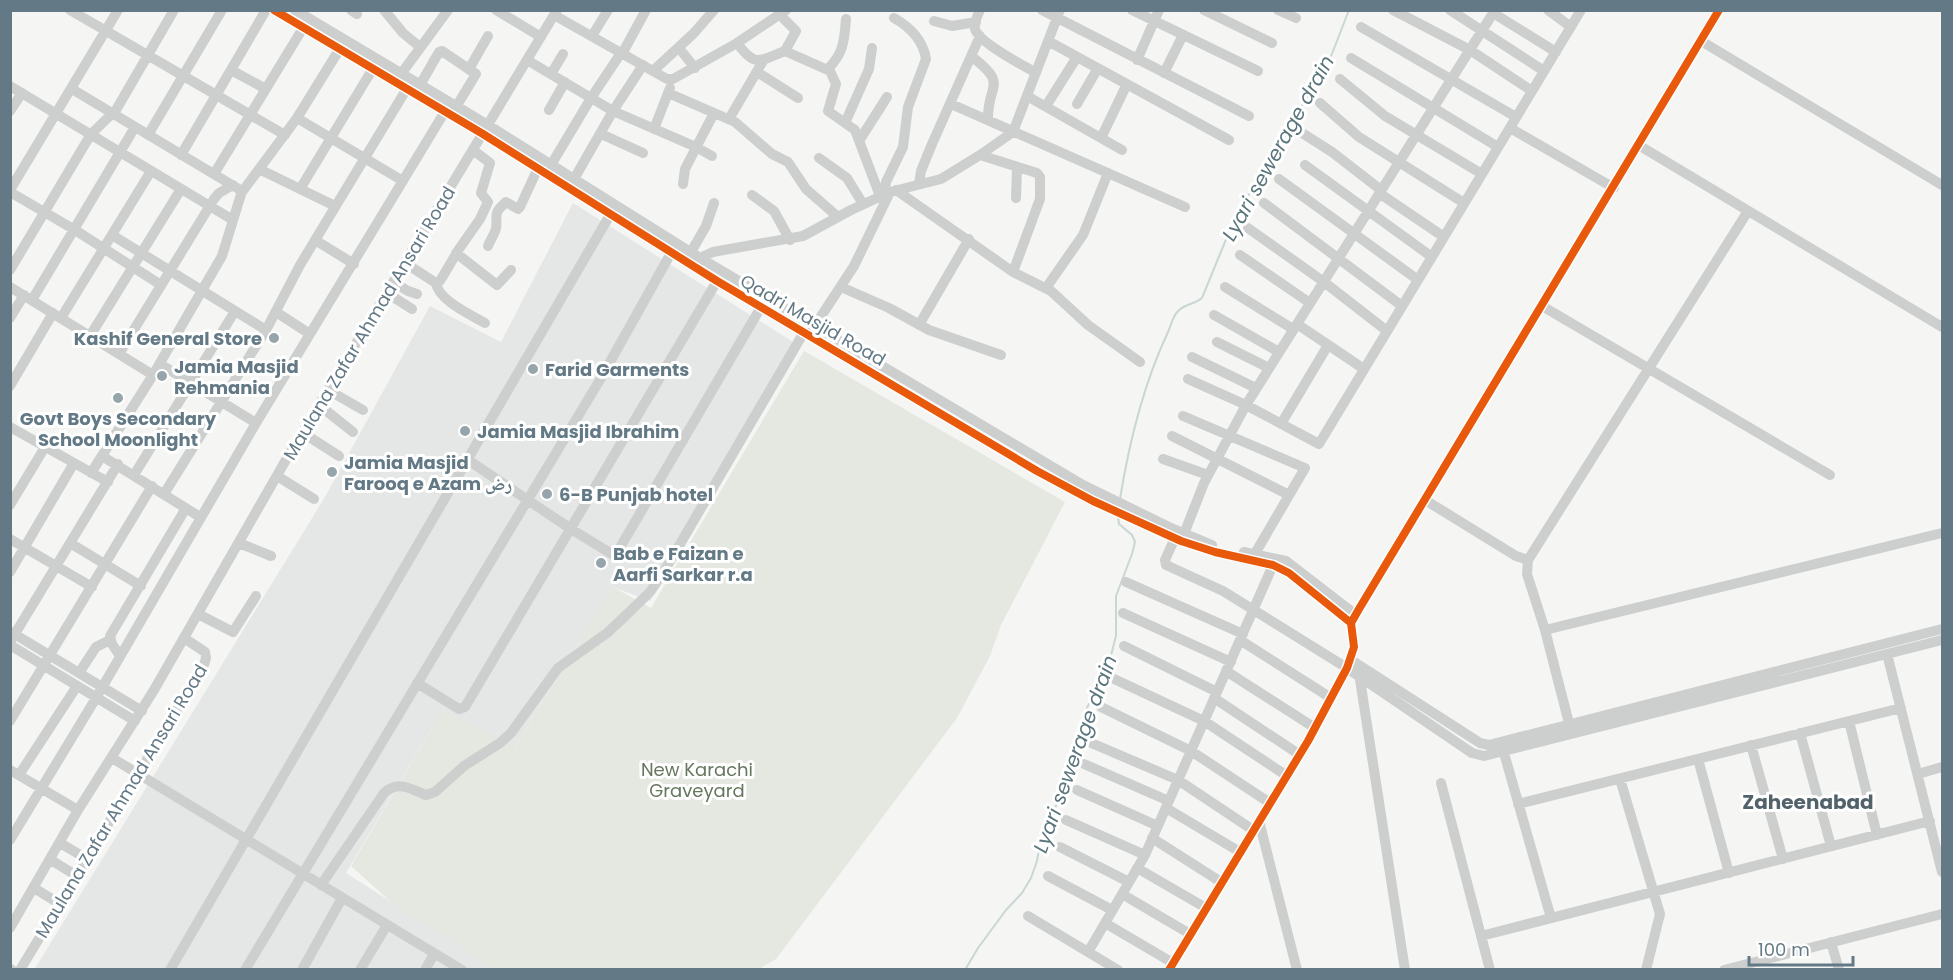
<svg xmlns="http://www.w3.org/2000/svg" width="1953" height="980" font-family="Poppins,'Noto Naskh Arabic',sans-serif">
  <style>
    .built { fill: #e5e6e6 }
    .green { fill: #e5e8e1 }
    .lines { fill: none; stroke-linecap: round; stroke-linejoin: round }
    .stream { stroke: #cad6d6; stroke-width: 2 }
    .minor { stroke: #cdcece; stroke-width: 10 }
    .cycleway-casing { stroke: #fff; stroke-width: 11 }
    .cycleway { stroke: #e8590c; stroke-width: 8 }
    .poi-dot { fill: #96a5ac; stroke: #fff; stroke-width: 2 }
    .labels { text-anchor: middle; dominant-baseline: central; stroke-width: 6; stroke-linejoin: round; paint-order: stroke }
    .street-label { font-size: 18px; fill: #637a86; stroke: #fff }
    .poi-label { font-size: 18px; font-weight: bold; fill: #637a86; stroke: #fff; text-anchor: start }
    .park-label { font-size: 18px; fill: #66775e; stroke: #fff }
    .water-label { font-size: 20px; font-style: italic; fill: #5a767c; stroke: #fff }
    .neighbourhood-label { font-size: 20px; font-weight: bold; fill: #51626a; stroke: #fff }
  </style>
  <rect width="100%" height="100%" fill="#f5f5f3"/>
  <path class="built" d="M573,203L801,347L650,601L613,587L513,751L442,711L346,873L496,969L34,970L325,497L430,306L501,342Z"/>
  <path class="green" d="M804,351L1065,502L1001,625L990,656L957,718L776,959L759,969H496L392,903L351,866L442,711L515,748L613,587L651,608Z"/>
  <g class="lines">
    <path class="stream" d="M1120,499C1129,443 1144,383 1168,332C1171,325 1173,316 1178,311C1185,304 1195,304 1202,298L1236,215L1276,152L1305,100L1320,79L1328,64L1349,10
      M965,970L978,948L1006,910L1022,893L1031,878L1037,861L1040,844L1072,767L1087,708L1109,663L1116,636V596L1132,554L1135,542L1132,535L1119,524L1118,517"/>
    <path class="minor" d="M70,10L285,135
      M274,10L483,134L717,281L1037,471L1093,501L1181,541L1215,552L1273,565L1289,573L1351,623
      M295,10L488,125L700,258L1083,485L1169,527L1212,545
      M351,10L357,14
      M384,10L403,33L420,47
      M496,10L541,37
      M980,10C977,16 974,23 975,29C979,43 1023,65 1036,73
      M1042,10L1249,116
      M1132,10L1258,71
      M1204,10L1272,43
      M1278,10L1296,18
      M1393,10L1470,50L1532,91
      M1450,10L1544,71
      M1548,10L1571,27
      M1493,13L1556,52
      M554,15L667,79H673L737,43L786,10
      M780,15L796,31L785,51
      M934,21L952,26L976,22
      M1361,27L1516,117
      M592,36L608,10
      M1048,41L1229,140
      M1701,41L1942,185
      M737,43C756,69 760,60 785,51L830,71L836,84L828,111L855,130L880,196
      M679,48L695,68
      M622,54L646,10
      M971,56C1010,86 987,83 988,120
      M1351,58L1498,147
      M527,60L613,111L696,147L712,156
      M1137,60L1159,10
      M469,69L488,36
      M828,69C844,52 844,42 846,19
      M231,70L266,89
      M653,71L694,33L714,10
      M757,72L798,98
      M1164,73L1183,35
      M401,74L448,10
      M551,74L563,54
      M1340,79L1385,116L1482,174
      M420,85L439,52L442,51L476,74L456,107
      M10,86L233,220
      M72,89L242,191L222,256L153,375L91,473
      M668,93L735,122L772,154L788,162L806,189L838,217
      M1027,96L1122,150
      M1320,103L1359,137L1464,203
      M951,104L1185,207
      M1077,104L1098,68
      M1046,106L1077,57
      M549,110L565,82
      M10,111L22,93
      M297,118L403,181
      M729,119L763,61
      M845,123L869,69L872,48
      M1510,128L1614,188
      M654,129L670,88
      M1299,131L1332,152L1381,190
      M601,134L643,153
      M148,135L222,10
      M1101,138L1127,84
      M859,141L887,97
      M1640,146L1942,327
      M181,155L266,10
      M980,155L1037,173L1040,177V199L1013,272
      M819,158L847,178L863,204
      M551,165L591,98L621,53
      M1305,165L1432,257
      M259,169L335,206
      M214,174L303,28
      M574,179L613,111L643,65
      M1279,179L1418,280
      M683,184L685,169L714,113
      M919,184L921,171L932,144L980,36
      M300,189L372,70
      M10,190L118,10
      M896,190L1013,272L1051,291L1088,325L1140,362
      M10,192L75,230L161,285
      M242,192L297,118L339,50
      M1379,193L1444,237
      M884,194L886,182L903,147L908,107L926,59C923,40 910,27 894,18
      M752,195L774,211L790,240
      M1016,198L1017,167
      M1264,203L1402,306
      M1248,228L1324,282L1387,331
      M112,235L266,330
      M315,240L354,264
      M488,246C490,240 495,234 496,228C498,213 492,215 506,202L518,209L520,207L538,168
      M691,252L706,226L714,203
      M456,253L497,285L511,270
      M1240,255L1310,303
      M697,262L700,258L713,252L803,236L851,210L890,192L941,179L980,155L1013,132L1060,10
      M405,263L436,283L440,281L459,249L480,219L488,202L481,193L490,163L473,150
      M10,270L91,134L116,110L174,10
      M393,282L408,291L417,294
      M436,283C438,300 471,315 485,323
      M10,287L153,375
      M841,287L889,308L929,330L1001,355
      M1225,287L1293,329
      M1046,288L1083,235L1108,173
      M387,293L412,309
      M32,300L135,127
      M1542,306L1830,475
      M276,312L310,334
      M1214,315L1279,352
      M10,318L24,295
      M61,318L151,171
      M1297,324L1364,369
      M919,325L969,239
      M812,330L854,266L890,192
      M90,336L181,189
      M1217,342L1269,368
      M119,354L214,199L219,193L233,185
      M1192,357L1256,388
      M160,364L256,423
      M1188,379L1246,405L1319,444L1581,10
      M10,386L53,313
      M328,390L363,410
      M319,405L353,432
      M1183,416L1305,468L1253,557
      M1281,424L1328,345
      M10,427L108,482
      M303,433L339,456
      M1172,436L1289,495
      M102,456L200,517
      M1163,459L1208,475
      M468,460L571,529L615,556L761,307
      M134,475L235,311
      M277,476L314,499
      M164,494L266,330L300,265L406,90
      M1425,500L1516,556L1528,560L1748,211
      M10,505L45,447
      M1175,538L1165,560L1166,565L1223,591L1347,668L1472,753L1484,756L1942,640
      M10,539L92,587
      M1182,539L1204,483L1246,405L1495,10
      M70,543L141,586
      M239,543L271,556
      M1244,552L1286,561L1356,615
      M1528,560L1527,574L1545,630L1571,731
      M10,572L74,463
      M1126,582L1243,634
      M1123,613L1231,662
      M198,614L233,632L256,596
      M1545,630L1942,533
      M11,632L142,711
      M1240,640L1331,698
      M10,642L118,464
      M10,645L135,721
      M1124,646L1217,692
      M1887,654L1942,872
      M120,656L112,644L110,636L186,508
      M1351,660L1480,743L1489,745L1942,629
      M1226,671L1315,728
      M79,673L96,647L110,640
      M1359,673L1405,970
      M1112,678L1204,721L1287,776
      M417,683L459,709L465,707L717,281
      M1214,698L1300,755
      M1101,707L1191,751L1270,803
      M10,721L152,486
      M1849,721L1877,835
      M1800,733L1831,846
      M1089,742L1178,780L1253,830
      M1751,745L1783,859
      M1504,753L1551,918
      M112,758L462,970
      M1698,759L1729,873
      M1084,764L1169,801
      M10,770L78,810
      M1918,774L1942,767
      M19,775L77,686
      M1620,779L1660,914L1646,970
      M1441,783L1490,970
      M1077,790L1158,826
      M1518,804L1901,708
      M1166,808L1240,852
      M1066,820L1145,855
      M1259,821L1297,970
      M1152,838L1221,882
      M10,840L96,698L256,423L444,113
      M60,843L87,859
      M1060,847L1129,882
      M51,860L77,876
      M1137,868L1206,908
      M1048,876L1112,910
      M321,885L384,793C399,780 410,789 426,795L435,792L464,766L500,743L511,733L558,668L607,633L621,620L650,592L666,568L804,332
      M34,888L60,904
      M1122,894L1190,934
      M1028,916L1088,952
      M1105,923L1173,963
      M10,928L78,810L154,690L287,458L557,10
      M1481,936L1930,821
      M1831,942L1839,970
      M10,969L12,970
      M20,970L204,665L206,658L205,652L184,638
      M170,970L614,208
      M245,970L601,378L671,253
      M302,970L342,898
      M360,970L387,925
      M425,970L434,954
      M1118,970L1088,952L1145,855L1273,565
      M1169,970L1308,741L1347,668L1354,647L1351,623L1359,609L1719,10
      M1724,970L1942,914"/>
    <g class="cycleway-casing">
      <path id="cycleway" d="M274,10L483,134L717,281L1037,471L1093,501L1181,541L1215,552L1273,565L1289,573L1351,623
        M1169,970L1308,741L1347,668L1354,647L1351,623L1359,609L1719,10"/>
    </g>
    <use href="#cycleway" class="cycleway"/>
  </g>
  <g class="poi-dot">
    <circle cx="274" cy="338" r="6"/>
    <circle cx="533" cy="369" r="6"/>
    <circle cx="162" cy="376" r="6"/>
    <circle cx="118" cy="398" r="6"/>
    <circle cx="465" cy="431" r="6"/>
    <circle cx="332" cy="472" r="6"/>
    <circle cx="547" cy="494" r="6"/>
    <circle cx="601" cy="563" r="6"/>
  </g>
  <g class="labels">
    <g class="street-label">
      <text transform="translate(813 320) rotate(30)">Qadri Masjid Road</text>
      <text transform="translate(369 323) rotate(-59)">Maulana Zafar Ahmad Ansari Road</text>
      <text transform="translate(121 801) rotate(-59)">Maulana Zafar Ahmad Ansari Road</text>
    </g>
    <g class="poi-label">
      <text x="262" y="338" text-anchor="end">Kashif General Store</text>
      <text x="174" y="366">Jamia Masjid<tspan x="174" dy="21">Rehmania</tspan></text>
      <text x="545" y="369">Farid Garments</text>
      <text x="118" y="418" text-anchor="middle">Govt Boys Secondary<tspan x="118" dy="21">School Moonlight</tspan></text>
      <text x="477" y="431">Jamia Masjid Ibrahim</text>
      <text x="344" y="462">Jamia Masjid<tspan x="344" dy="21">Farooq e Azam رض</tspan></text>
      <text x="559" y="494">6-B Punjab hotel</text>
      <text x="613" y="553">Bab e Faizan e<tspan x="613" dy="21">Aarfi Sarkar r.a</tspan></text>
    </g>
    <g class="park-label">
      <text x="697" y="769">New Karachi<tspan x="697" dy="21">Graveyard</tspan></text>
    </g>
    <g class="water-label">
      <text transform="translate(1278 148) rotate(-61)">Lyari sewerage drain</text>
      <text transform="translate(1075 754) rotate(-70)">Lyari sewerage drain</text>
    </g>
    <g class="neighbourhood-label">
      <text x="1808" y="802">Zaheenabad</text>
    </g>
  </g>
  <rect width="1953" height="980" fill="none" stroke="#637a86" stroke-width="24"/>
  <path d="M1749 956v9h104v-9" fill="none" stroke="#637a86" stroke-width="3"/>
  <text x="1758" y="956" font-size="18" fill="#637a86" stroke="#ffffff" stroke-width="4.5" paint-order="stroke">100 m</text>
</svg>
